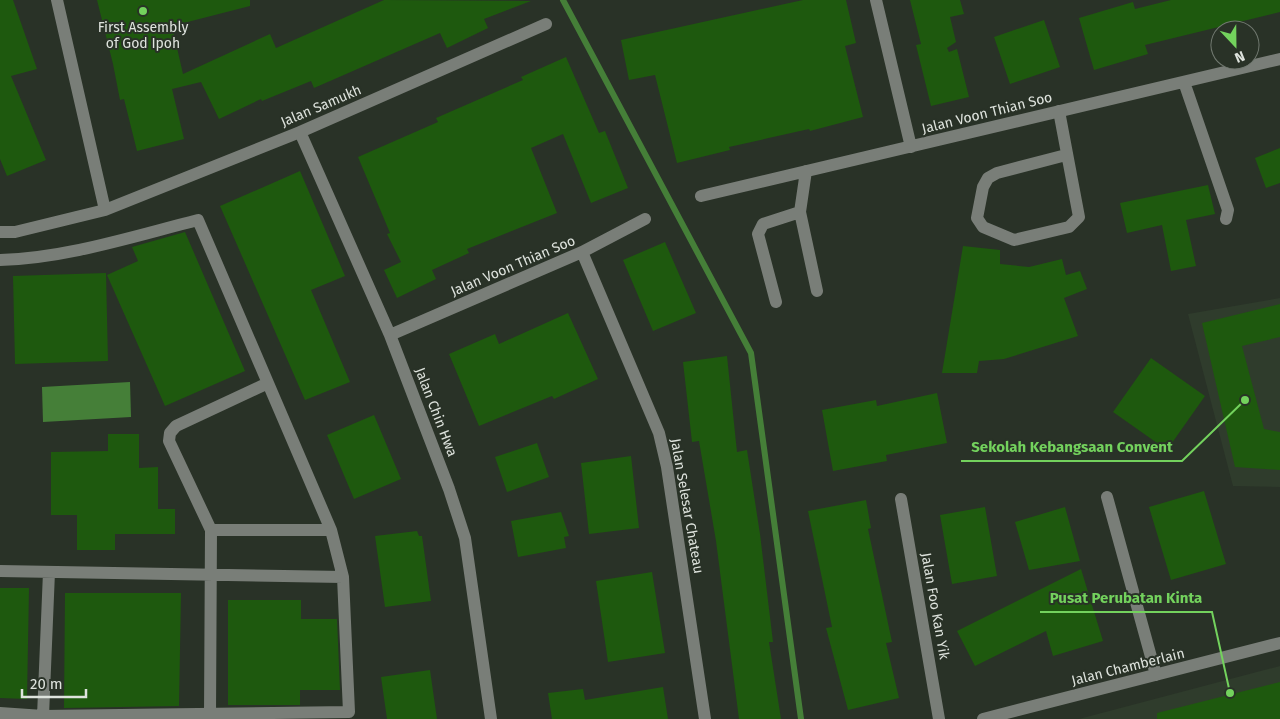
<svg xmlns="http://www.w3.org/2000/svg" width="1280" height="719" font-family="'Fira Sans',sans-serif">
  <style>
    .built { fill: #2f3c2c }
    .water { fill: #457f38 }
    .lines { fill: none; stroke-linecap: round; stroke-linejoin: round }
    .stream { stroke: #457f38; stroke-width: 6 }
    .building { fill: #1e590e }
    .minor { stroke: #797e78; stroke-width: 12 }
    .poi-dot { fill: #73d25d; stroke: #293227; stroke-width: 2 }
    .labels { text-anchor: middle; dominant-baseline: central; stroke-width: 4; stroke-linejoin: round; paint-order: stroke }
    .poi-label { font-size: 14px; fill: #dee3dd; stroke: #293227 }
    .street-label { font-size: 14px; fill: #dee3dd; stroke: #293227 }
    .leader { fill: none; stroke: #73d25d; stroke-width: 2 }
    .callout-dot { fill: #73d25d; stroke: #293227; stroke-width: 2 }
    .callout-label { font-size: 15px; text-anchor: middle; font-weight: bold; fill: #73d25d; stroke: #293227; stroke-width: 4; stroke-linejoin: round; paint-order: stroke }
  </style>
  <rect width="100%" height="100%" fill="#293227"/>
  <path class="built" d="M1280,298V487L1233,486L1188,314Z
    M1280,666V719H1079Z"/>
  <path class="water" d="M130,382L131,417L43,422L42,387Z"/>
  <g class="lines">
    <path class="stream" d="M563,0L751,353L801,719"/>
  </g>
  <path class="building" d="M0,0H13L37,69L11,76L46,160L7,176L0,159Z
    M97,0H250V6L172,26L183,74L270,34L276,48L384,0L531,1L484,19L488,28L447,48L440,33L314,88L311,81L262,101L261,99L219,119L201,82L172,89L184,139L137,151L124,99L120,100L113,64Z
    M803,0H846L856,43L845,46L863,117L810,131L809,129L729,147L730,150L677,163L655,75L629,80L621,40Z
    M910,0H960L964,14L950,17L956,42L947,48L949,52L957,49L969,97L931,106L916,45L921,44Z
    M1171,0H1280V12L1145,45L1148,54L1094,70L1079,18L1133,2L1135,9Z
    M1044,20L1060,67L1010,84L994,37Z
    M566,57L599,133L605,131L628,188L591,203L563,134L531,148L557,213L467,249L469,253L432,270L436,279L397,298L384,270L401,262L387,234L390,233L358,157L438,122L436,118L523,80L521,77Z
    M1280,148V183L1266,188L1255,158Z
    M300,171L345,276L311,290L350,382L305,400L220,206Z
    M1208,185L1215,214L1186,220L1196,266L1171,271L1162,225L1127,233L1120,203Z
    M185,232L245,371L165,406L107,275L138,261L132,247Z
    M665,242L696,313L653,331L623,260Z
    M963,246L1000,250V264L1029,267L1062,259L1066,275L1080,271L1087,289L1064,298L1078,336L1004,359L979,361L977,373H942Z
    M106,273L108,361L15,364L13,276Z
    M1280,304V337L1242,346L1264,429L1280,432V470L1235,467L1202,323Z
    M568,313L598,379L554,399L552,396L479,426L449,354L495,334L499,344Z
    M727,356L737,452L747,450L760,534L773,642H769L781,719H739L716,541L699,441L692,442L683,362Z
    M1151,358L1205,396L1167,450L1113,412Z
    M937,393L947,443L886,455L887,461L833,471L822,410L876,400L877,406Z
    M374,415L401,479L354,499L327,435Z
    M108,434H139V468L158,467V509H175V534H115V550H77V515H51V452L108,451Z
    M537,443L549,477L507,492L495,457Z
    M631,456L639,528L589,534L581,463Z
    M1204,491L1226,564L1171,580L1149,507Z
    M866,500L871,528L868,529L892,642L886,643L899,698L848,710L826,628L832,627L808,511Z
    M985,507L997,576L952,584L940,515Z
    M1065,507L1080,561L1029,570L1015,522Z
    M561,512L569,536L564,537L566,548L518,557L511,521Z
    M417,531L419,536H422L431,601L385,607L375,536Z
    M1081,569L1103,641L1053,656L1046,631L975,666L957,631Z
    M652,572L665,653L608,662L596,581Z
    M0,588H29L27,699L0,698Z
    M65,593H181L179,706L64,708Z
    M228,600H301V619H337L340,690H300V705H228Z
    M430,670L437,719H387L381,677Z
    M1280,682V719H1157V713Z
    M663,687L668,719H552L548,693L583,689L585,700Z"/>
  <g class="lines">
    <path class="minor" d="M57,0L105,210
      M876,0L911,147
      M1184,82L1228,210L1226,219
      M1059,111L1079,217L1069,227L1014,240L983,227L977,218L983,187L988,178L997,173L1066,155
      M300,132L390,335L449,489L465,538L491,719
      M806,171L800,212L817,291
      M701,196L1280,59
      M0,232H15L105,210L300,132L546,24
      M582,252L659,433L667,467L705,719
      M0,260C67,258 134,236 198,220L331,530L343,577L349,712L43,716L0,713
      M776,302L758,234L763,224L800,212
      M390,335L582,252L645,219
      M1107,497L1156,675
      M901,499L939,719
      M211,530H331
      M0,571L343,577
      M210,715L211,530L169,441L170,433L176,426L268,383
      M43,716L49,572
      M983,719L1280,643"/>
  </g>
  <circle class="poi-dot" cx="143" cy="11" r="5"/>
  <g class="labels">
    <g class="poi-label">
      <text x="143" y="27">First Assembly<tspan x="143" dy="16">of God Ipoh</tspan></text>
    </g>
    <g class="street-label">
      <text transform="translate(321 106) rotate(-23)">Jalan Samukh</text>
      <text transform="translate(987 113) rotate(-14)">Jalan Voon Thian Soo</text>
      <text transform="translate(513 266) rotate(-23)">Jalan Voon Thian Soo</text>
      <text transform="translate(436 412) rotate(69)">Jalan Chin Hwa</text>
      <text transform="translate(687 506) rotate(80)">Jalan Selesar Chateau</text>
      <text transform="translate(935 606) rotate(80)">Jalan Foo Kan Yik</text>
      <text transform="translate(1128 667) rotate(-14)">Jalan Chamberlain</text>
    </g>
  </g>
  <path class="leader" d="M1245 400L1182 461H961M1230 693L1212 612H1040"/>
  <g class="callout-dot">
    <circle cx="1245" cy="400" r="5"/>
    <circle cx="1230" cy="693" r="5"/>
  </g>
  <g class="callout-label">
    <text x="1072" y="452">Sekolah Kebangsaan Convent</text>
    <text x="1126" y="603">Pusat Perubatan Kinta</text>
  </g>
  <g transform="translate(1235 45) rotate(158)"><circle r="24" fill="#293227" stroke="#717970"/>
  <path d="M0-4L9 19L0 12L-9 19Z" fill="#73d25d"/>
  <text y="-8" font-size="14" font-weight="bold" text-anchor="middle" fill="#dee3dd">N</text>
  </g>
  <path d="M22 689v8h64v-8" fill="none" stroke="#dee3dd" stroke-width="2.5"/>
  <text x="30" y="689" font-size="15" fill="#dee3dd" stroke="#293227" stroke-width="4" paint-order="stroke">20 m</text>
</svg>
